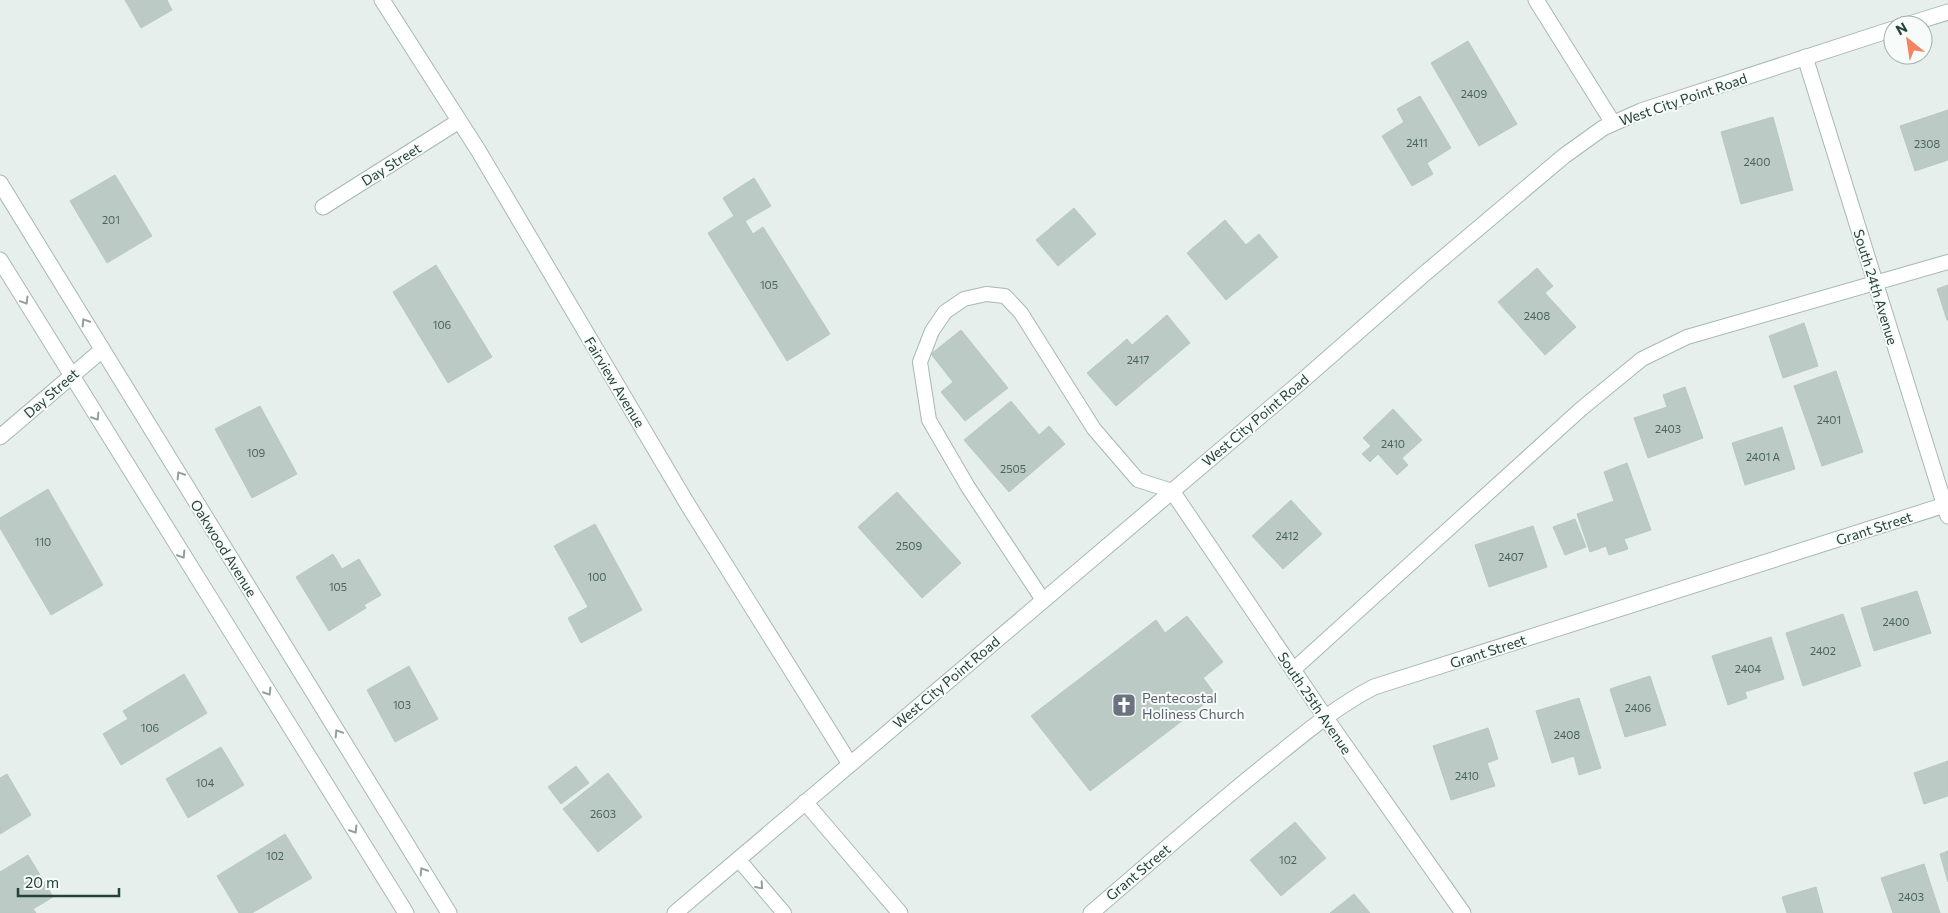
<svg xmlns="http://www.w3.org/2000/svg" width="1948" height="913" font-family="Commissioner,sans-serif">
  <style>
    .building { fill: #bbcac4; stroke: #b8c9c2 }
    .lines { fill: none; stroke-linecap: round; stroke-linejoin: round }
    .service-casing { stroke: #a8b8b2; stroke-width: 16 }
    .minor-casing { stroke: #a8b8b2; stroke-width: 17 }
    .tertiary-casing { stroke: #a8b8b2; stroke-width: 17 }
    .service { stroke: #fff; stroke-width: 14 }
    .minor { stroke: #fff; stroke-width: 15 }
    .tertiary { stroke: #fff; stroke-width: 15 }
    .oneway { stroke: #92a09c }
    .labels { text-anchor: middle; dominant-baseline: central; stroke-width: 4; stroke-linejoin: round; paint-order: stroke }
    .number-label { font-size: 11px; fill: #4a645c }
    .street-label { font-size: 14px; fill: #24423a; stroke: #f7fbf9 }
    .worship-label { font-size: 14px; fill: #5b616d; stroke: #f7fbf9; text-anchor: start }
  </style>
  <rect width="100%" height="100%" fill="#e6efeb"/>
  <path class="building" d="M125,0H167L172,10L141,28Z
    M1468,41L1517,124L1479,146L1431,63Z
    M1420,96L1451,148L1427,163L1433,174L1412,186L1382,136L1404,122L1397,109Z
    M1948,110V160L1915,171L1900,126Z
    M1773,117L1793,190L1741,204L1721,132Z
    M115,175L152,236L107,263L70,201Z
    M754,178L771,206L745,221L753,234L763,227L830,334L787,361L708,233L734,216L723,198Z
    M1074,208L1096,234L1058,266L1036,240Z
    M1225,220L1246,245L1259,234L1278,257L1226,300L1187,253Z
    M436,265L492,357L448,383L393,292Z
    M1537,268L1553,286L1545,293L1576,327L1545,355L1498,302Z
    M1948,285V320H1947L1937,289Z
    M1167,315L1190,343L1116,406L1087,373L1127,339L1132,345Z
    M1804,323L1818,366L1783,378L1769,336Z
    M961,330L1008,388L965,421L941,392L953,382L931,354Z
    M1836,371L1863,452L1822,466L1794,386Z
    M1685,387L1703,438L1648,458L1634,418L1667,407L1663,395Z
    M1011,401L1039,435L1049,426L1065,444L1009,492L964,440Z
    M260,406L297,474L252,498L215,429Z
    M1393,409L1422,440L1402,458L1408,465L1397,475L1378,454L1370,462L1362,454L1371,446L1363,438Z
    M1782,427L1795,469L1745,485L1732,443Z
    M1627,463L1651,530L1624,539L1628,549L1609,555L1606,546L1590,552L1577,514L1614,501L1604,472Z
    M48,489L103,585L51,615L0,528V518Z
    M897,492L961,563L922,598L858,527Z
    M1291,500L1322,534L1283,569L1252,536Z
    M1575,519L1586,547L1565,555L1553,527Z
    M595,524L642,610L581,643L568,618L588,607L554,546Z
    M1533,526L1547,567L1489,587L1475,545Z
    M333,554L342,569L359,559L381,595L364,605L366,608L329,631L296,577Z
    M1917,591L1931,633L1874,651L1861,608Z
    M1843,614L1861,666L1803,686L1786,633Z
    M1187,616L1223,662L1203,678L1216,695L1090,791L1031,716L1156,620L1165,633Z
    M1771,637L1784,679L1745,692L1747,698L1728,705L1712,656Z
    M409,666L438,719L395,742L367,690Z
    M184,674L207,713L121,765L103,734L128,719L123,711Z
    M1650,676L1666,725L1625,737L1610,689Z
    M1579,698L1601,768L1579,775L1574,756L1552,763L1536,711Z
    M1488,728L1498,759L1487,763L1495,786L1451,800L1433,746Z
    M221,747L244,785L188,818L166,779Z
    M1948,761V796L1924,804L1914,773Z
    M576,766L589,783L561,804L548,787Z
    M608,773L642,817L598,852L563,809Z
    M7,774L31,815L0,834V778Z
    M1295,822L1326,858L1281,896L1250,860Z
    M285,834L312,878L252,913H239L217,876Z
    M1948,851V882L1940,854Z
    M28,855L53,897L33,909L36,913H0V872Z
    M1924,864L1940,913H1893L1881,878Z
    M1816,887L1823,913H1787L1782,897Z
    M1354,894L1370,913H1330Z"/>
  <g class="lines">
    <g class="service-casing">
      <path id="service" d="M1043,600L968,487L929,420L920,362L932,331L945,312L964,299L986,294L1005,296L1021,313L1094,429L1138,480L1172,491
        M1293,670L1581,409L1642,359L1687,337L1948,262
        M738,859L784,913"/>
    </g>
    <g class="minor-casing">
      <path id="minor" d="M382,0L478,150L688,505L850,764
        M1536,0L1613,123
        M1805,57L1948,516
        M0,183L449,913
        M323,207L459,121
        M0,260L406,913
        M0,437L102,350
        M1172,491L1325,717L1463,913
        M805,802L900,913
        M1091,913C1152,861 1212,807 1274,758C1306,732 1337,706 1374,687L1948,504"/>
    </g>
    <g class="tertiary-casing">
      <path id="tertiary" d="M1906,25L1948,12
        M675,913L1302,381L1423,275L1564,156L1603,128L1641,111L1893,29"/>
    </g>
    <use href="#service" class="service"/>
    <use href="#minor" class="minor"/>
    <use href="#tertiary" class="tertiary"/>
  </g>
  <defs><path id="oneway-chevron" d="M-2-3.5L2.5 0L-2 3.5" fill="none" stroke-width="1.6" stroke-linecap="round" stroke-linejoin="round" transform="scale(1.25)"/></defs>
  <g class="oneway">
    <use href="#oneway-chevron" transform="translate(25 301) rotate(59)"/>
    <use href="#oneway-chevron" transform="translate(85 322) rotate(-122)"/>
    <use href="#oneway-chevron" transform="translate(96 417) rotate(58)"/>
    <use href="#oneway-chevron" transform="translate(180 475) rotate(-122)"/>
    <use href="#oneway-chevron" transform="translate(182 555) rotate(58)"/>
    <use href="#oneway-chevron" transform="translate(268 692) rotate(58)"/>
    <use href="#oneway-chevron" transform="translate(338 733) rotate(-122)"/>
    <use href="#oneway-chevron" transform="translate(354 830) rotate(58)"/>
    <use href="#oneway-chevron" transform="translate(423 871) rotate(-122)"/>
    <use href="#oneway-chevron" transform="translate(760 886) rotate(49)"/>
  </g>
  <defs>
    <g id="church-square" transform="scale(1.25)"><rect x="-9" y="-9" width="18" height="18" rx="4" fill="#6b7280" stroke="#f7fbf9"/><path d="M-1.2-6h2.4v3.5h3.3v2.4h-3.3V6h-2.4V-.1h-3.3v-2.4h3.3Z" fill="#fff"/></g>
  </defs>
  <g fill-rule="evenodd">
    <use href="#church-square" x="1124" y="705"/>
  </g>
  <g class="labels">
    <g class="number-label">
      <text x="1474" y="93">2409</text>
      <text x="1417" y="142">2411</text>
      <text x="1927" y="143">2308</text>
      <text x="1757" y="161">2400</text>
      <text x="111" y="219">201</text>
      <text x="769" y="284">105</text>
      <text x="1537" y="315">2408</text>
      <text x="442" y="324">106</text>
      <text x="1138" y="359">2417</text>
      <text x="1829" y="419">2401</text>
      <text x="1668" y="428">2403</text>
      <text x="1393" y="443">2410</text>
      <text x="256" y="452">109</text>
      <text x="1763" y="456">2401 A</text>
      <text x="1013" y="468">2505</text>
      <text x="1287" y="535">2412</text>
      <text x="43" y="541">110</text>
      <text x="909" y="545">2509</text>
      <text x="1511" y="556">2407</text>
      <text x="597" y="576">100</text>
      <text x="338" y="586">105</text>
      <text x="1896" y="621">2400</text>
      <text x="1823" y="650">2402</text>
      <text x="1748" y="668">2404</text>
      <text x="402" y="704">103</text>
      <text x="1638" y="707">2406</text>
      <text x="150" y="727">106</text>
      <text x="1567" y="734">2408</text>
      <text x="1467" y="775">2410</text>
      <text x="205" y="782">104</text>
      <text x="603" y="813">2603</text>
      <text x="275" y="855">102</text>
      <text x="1288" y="859">102</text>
      <text x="1911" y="896">2403</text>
    </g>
    <g class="street-label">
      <text transform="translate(1683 99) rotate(-19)">West City Point Road</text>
      <text transform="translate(391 164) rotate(-32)">Day Street</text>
      <text transform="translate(1876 287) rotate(73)">South 24th Avenue</text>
      <text transform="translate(615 382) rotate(59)">Fairview Avenue</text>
      <text transform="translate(51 393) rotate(-41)">Day Street</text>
      <text transform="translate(1255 420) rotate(-40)">West City Point Road</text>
      <text transform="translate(1874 528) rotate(-18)">Grant Street</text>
      <text transform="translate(224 548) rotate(58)">Oakwood Avenue</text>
      <text transform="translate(1488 651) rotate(-18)">Grant Street</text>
      <text transform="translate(946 682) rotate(-40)">West City Point Road</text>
      <text transform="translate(1315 703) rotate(56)">South 25th Avenue</text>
      <text transform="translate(1138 872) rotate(-40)">Grant Street</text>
    </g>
    <g class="worship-label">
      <text x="1142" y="697">Pentecostal<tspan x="1142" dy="16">Holiness Church</tspan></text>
    </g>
  </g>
  <g transform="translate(1908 40) rotate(330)"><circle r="24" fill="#f7fbf9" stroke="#a3b1ad"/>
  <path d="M0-4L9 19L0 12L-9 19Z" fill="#f4845f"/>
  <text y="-8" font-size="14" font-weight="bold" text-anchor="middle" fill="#24423a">N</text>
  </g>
  <path d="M18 888v8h101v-8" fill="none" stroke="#24423a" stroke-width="2.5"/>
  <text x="25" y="888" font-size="15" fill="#24423a" stroke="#f7fbf9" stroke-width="4" paint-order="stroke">20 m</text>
</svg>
